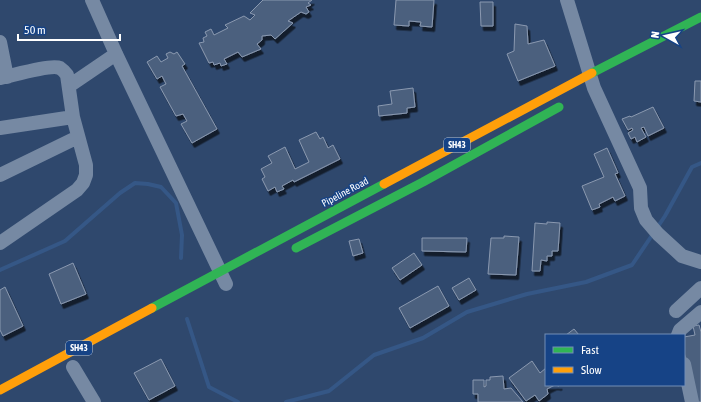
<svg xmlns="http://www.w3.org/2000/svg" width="701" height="402" font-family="'Asap Condensed',sans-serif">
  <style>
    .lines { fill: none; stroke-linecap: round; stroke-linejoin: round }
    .stream { stroke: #355786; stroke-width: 4 }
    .building { fill: #4c607e; stroke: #8a99b0; filter: url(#shadow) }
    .street { stroke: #7689a3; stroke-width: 14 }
    .fast { stroke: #30b455; stroke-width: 9 }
    .slow { stroke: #ff9f0a; stroke-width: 9 }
    .labels { text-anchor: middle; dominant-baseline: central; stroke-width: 3; stroke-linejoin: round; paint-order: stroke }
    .shield { fill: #164386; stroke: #b9c7db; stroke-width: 1 }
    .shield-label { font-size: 9px; font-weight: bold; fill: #fff }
    .street-label { font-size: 10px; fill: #fff; stroke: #164386 }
  </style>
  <defs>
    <filter id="shadow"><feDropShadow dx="2.5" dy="4.5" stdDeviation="0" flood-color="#0009"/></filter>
  </defs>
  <rect width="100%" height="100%" fill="#2f486d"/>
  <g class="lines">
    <path class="stream" d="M0,270L65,241L120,193L135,183L148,184L161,187L176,203L182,235L181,258
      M187,319L209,387L238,402
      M286,402L329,391L374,355L423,338L467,312L527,294L586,282L632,265L665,216L692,167L701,163"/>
  </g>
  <path class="building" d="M263,0H312L308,3L311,5L306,7L309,12L306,14L301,12L288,21L293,23L275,39L271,35L262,36V40L257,44L261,49L242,57L238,52L224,59L227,64L221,66L220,63L214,65L213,62L209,63L199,43L204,42L203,38L207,36L205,32L211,29L214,35L228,28L225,25L244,16L250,20L255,15L250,13Z
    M396,0H434L432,27L420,26L421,22L409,21V26L394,25Z
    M480,2H493V26H481Z
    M515,24L527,26L528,44L544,40L555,66L518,81L507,54L514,51Z
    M170,52L174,54L177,52L185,64L182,66L217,129L192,143L181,124L187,121L183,114L176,116L160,87L166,84L162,76L157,79L147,62L157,56L161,62L168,58L166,54Z
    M695,81H701V102L694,101Z
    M413,88L415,107L407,108V113L379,116L378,106L392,104L390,91Z
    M653,107L664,128L648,136L644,127L641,128L646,137L637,142L635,137L631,139L628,133L633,130L632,128L628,130L622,119L630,116L631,117Z
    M316,132L320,139L323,137L328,148L333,145L340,159L294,182L293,180L282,186L284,189L277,192L275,187L268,191L262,179L265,177L261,169L272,163L268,156L285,147L295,169L309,162L299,140Z
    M607,148L618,173L615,174L625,196L615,201L613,197L599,204L600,207L592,210L582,186L604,177L594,154Z
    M547,222L560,223L558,251H552V256H547V261L541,260L540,271H532L535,223L547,224Z
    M504,236L519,237L516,275L488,274L491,238H504Z
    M422,238H467L466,252L422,251Z
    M359,239L363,253L353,256L349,241Z
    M414,253L422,265L400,280L392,268Z
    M73,263L86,294L61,304L49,274Z
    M469,278L476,290L459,300L452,288Z
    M438,286L449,306L410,328L399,308Z
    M5,287L23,326L3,336L0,330V290Z
    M699,325L701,332V402H696L684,352V337L695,335L693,326Z
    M574,329L579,335H566Z
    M161,359L175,386L149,400L134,373Z
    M532,361L540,373L546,368V385H560L559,386L555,385L547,389L548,394L539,401L535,395L526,401L509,378Z
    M503,376L504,389L511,388L523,402H478V394H473V380H484V387L486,386V380H490V377Z"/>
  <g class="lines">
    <path class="street" d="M92,0L116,54L226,284
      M567,0L594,88L640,188L641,208L646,220L658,234L682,256L701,262
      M0,42L7,77
      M0,78C11,76 51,64 60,68C63,70 65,72 67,75L73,117L86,165V175L83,183L77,190L0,243
      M69,86L116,54
      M0,128L73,117
      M0,175L78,137
      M676,311L701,288
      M678,335L680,330L701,312
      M684,364L692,402
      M73,367L94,402"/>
    <path class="fast" d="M592,73L701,17
      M296,248L423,182L559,107
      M152,308L384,184"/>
    <path class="slow" d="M384,184L592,73
      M0,390L152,308"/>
  </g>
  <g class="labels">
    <g class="shield">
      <rect x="444" y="138" width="26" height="14" rx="3"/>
      <rect x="66" y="341" width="26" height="14" rx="3"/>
    </g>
    <g class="shield-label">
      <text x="457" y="145">SH43</text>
      <text x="79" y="348">SH43</text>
    </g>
    <g class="street-label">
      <text transform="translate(345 192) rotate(-28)">Pipeline Road</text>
    </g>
  </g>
  <rect x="545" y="334" width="140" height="52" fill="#164386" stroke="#738eb6"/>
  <rect x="553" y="347" width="20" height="6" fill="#30b455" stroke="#738eb6"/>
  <text x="581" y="354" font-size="12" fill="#ffffff">Fast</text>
  <rect x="553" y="367" width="20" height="6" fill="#ff9f0a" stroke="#738eb6"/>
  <text x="581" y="374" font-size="12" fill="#ffffff">Slow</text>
  <g transform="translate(665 36) rotate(278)" stroke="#164386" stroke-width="3" paint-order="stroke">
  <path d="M0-3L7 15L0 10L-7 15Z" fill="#ffffff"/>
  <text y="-6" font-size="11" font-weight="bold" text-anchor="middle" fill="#ffffff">N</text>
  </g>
  <path d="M18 34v6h102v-6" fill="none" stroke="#ffffff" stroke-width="2"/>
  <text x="24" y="34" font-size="12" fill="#ffffff" stroke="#164386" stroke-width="3" paint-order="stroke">50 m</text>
</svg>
